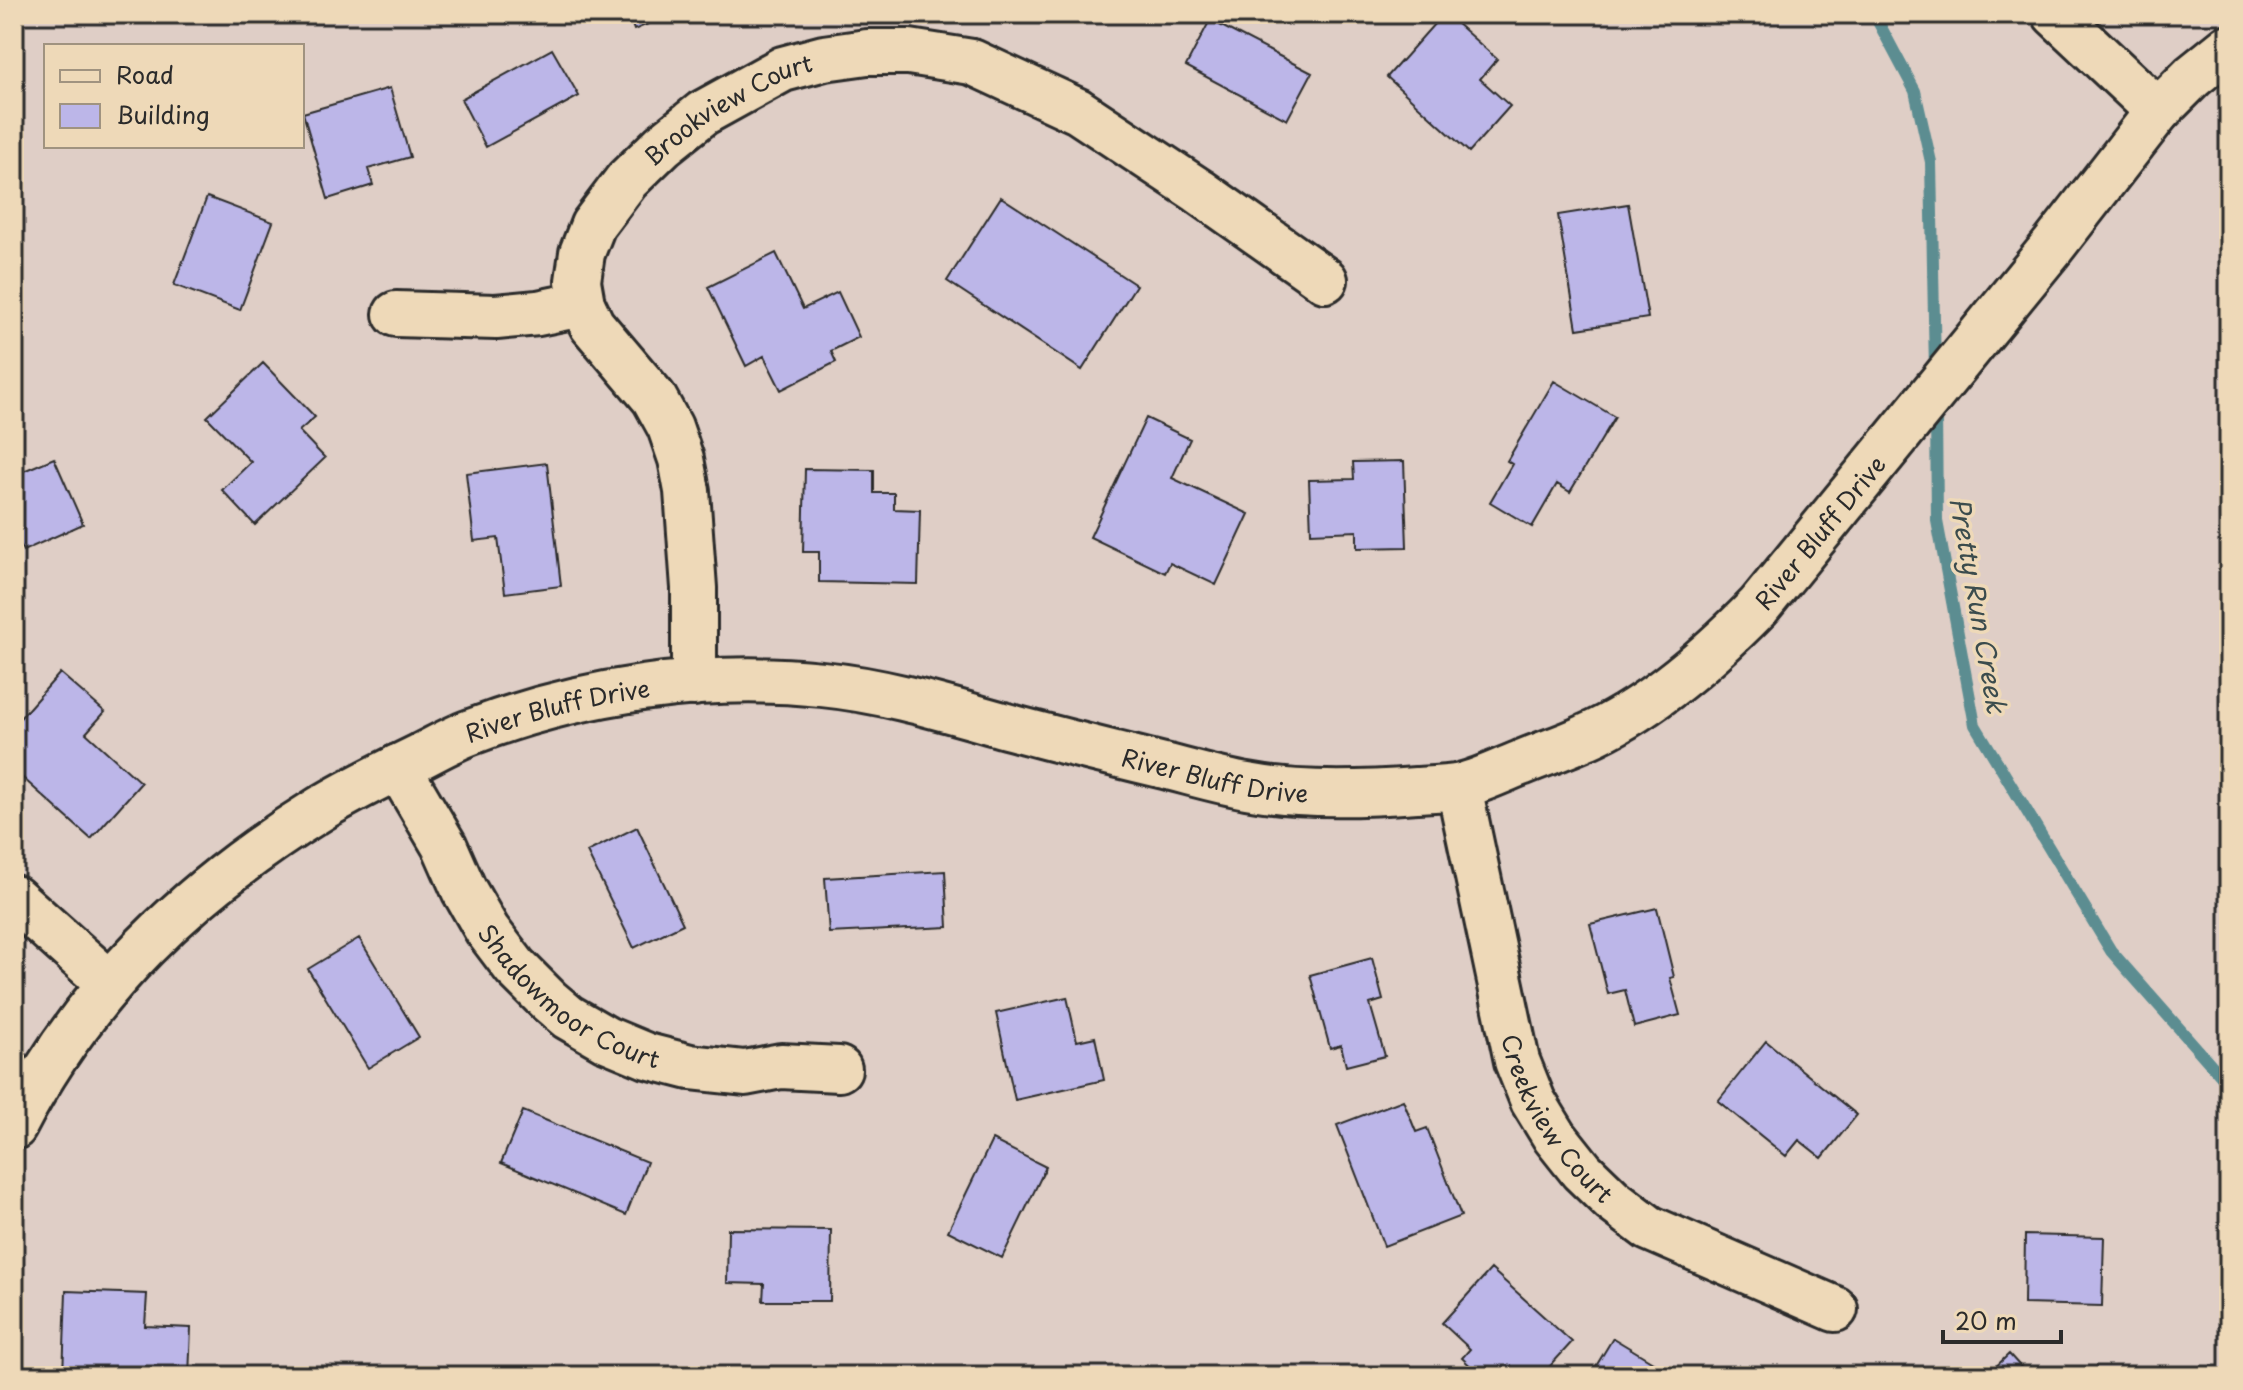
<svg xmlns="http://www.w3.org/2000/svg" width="2243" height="1390" font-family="'Playpen Sans',sans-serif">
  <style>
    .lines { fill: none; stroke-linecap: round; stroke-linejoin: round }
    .stream { stroke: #5c8d91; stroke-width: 12 }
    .building { fill: #bcb6e8; stroke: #2b2b2b; stroke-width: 2 }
    .minor-casing { stroke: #2b2b2b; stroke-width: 50 }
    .minor { stroke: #eed9b8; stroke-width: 44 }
    .labels { text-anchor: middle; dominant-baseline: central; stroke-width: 7; stroke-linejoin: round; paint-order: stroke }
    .street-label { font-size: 24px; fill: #2b2b2b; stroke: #eed9b8 }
    .water-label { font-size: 26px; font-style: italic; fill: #3b4c4d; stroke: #eed9b8 }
  </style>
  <rect width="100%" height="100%" fill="#dfcec6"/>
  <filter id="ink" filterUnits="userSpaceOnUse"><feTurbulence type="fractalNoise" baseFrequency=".0125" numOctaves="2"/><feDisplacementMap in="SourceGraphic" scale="16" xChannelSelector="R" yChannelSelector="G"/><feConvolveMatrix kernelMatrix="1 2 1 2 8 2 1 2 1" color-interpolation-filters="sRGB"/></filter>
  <g filter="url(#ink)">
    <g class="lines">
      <path class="stream" d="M1874,14L1915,91L1931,162L1935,371
        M1936,409L1937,521L1975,725L2111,951L2229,1085"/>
    </g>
    <path class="building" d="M628,14H672L634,30Z
      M1443,14H1446L1497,59L1480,79L1510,106L1469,152L1387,77Z
      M1210,20L1312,73L1287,120L1186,66Z
      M552,49L579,96L486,147L461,99Z
      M390,88L410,157L368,169L373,185L328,199L303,113Z
      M207,197L273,222L240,310L174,285Z
      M1001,197L1136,285L1082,370L947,281Z
      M1628,204L1648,318L1577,329L1558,215Z
      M776,253L803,309L838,292L859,337L831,351L836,362L781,390L764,356L746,366L708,287Z
      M263,363L315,417L299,431L325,458L255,525L222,490L251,462L207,417Z
      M1554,381L1615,417L1570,492L1557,484L1532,527L1490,502L1512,464L1507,461Z
      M1146,418L1190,439L1172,478L1249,514L1216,585L1170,563L1165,573L1090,537Z
      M54,458L83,524L23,551L14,531V475Z
      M1404,461L1407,547L1357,548V531L1311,533L1309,480L1354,479L1353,462Z
      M547,463L561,586L505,593L498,538L474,541L466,473Z
      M805,469L874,470V493H894V509L920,510L918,584L819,582V552H803Z
      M60,673L105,712L86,733L141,783L91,839L14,770V765L21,758L14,751V725Z
      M637,827L683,924L634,948L587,852Z
      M945,871L948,927L829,933L825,878Z
      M1657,908L1674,977L1670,978L1680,1015L1634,1027L1625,990L1608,994L1590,924Z
      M359,938L419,1037L368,1068L308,969Z
      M1372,958L1383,1000L1370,1004L1385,1056L1346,1066L1341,1045L1330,1048L1310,975Z
      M1067,997L1077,1041L1095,1037L1104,1080L1015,1100L996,1013Z
      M1766,1041L1857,1115L1822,1158L1799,1140L1786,1156L1718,1101Z
      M1403,1100L1416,1132L1427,1128L1461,1216L1384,1246L1337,1125Z
      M523,1111L647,1162L626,1215L501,1163Z
      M992,1140L1046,1167L1002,1258L948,1231Z
      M728,1229L831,1230L830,1301H763L764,1284L727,1283Z
      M2025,1235L2104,1237L2102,1306L2024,1304Z
      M1491,1269L1572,1342L1541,1376H1481L1462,1358L1470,1349L1442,1323Z
      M66,1291L147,1294L145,1326L191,1328L189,1376H63Z
      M1613,1338L1676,1376H1590Z
      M2009,1354L2029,1376H1986Z"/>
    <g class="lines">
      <g class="minor-casing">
        <g id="minor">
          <path d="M2055,14L2158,111"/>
          <path d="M396,314L496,317L538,313L582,304"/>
          <path id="s1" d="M694,683V588L687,491L681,459L670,427L654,398L592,325L582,304L578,281L582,253L593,225L627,180L663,145L703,113L783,69L824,58L867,52H909L972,62L1078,111L1199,191L1325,280"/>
          <path id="s2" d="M398,767L445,847L464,890L487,930L515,967L548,1000L568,1017L606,1039L647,1056L690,1067L745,1073L781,1066L839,1069"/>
          <path id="s3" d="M1459,787L1517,1061L1533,1101L1555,1137L1582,1171L1612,1200L1649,1228L1835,1309"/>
          <path d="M14,898L109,983"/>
          <path id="s4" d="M14,1127C84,990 190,889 320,809C351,790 384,774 417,758C435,749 452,739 471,732C581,690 705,672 822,684C892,691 958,713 1025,731C1070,743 1115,754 1160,765C1189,772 1218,781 1247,786C1299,796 1364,794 1416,790C1429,789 1443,789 1456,787C1477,783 1500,771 1521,763C1542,754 1565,747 1586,737C1650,709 1710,656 1759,606L2053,246L2158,111L2193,76L2229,47"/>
        </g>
      </g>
      <use href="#minor" class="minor"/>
    </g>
  </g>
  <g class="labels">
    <g class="street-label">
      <text stroke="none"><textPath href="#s1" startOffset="674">Brookview Court</textPath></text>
      <text stroke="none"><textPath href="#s4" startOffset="2074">River Bluff Drive</textPath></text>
      <text stroke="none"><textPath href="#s4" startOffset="706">River Bluff Drive</textPath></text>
      <text stroke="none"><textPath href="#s4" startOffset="1378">River Bluff Drive</textPath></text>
      <text stroke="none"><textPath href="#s2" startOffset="294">Shadowmoor Court</textPath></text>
      <text stroke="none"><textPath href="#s3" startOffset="350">Creekview Court</textPath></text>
    </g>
    <g class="water-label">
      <text transform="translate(1979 605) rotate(80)">Pretty Run Creek</text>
    </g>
  </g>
  <rect width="2243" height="1390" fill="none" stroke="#eed9b8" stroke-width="48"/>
  <rect x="24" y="24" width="2195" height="1342" fill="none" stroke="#2b2b2b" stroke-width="3" filter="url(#ink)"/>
  <rect x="44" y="44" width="260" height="104" fill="#eed9b8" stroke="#a09380" stroke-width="2"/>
  <rect x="60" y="70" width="40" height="12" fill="#eed9b8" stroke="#a09380" stroke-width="2"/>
  <text x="116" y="84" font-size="24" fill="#2b2b2b">Road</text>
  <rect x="60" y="104" width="40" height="24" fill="#bcb6e8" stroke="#a09380" stroke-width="2"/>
  <text x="116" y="124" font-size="24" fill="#2b2b2b">Building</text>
  <path d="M1943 1330v12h118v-12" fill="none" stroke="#2b2b2b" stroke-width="4"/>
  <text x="1955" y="1330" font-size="24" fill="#2b2b2b" stroke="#eed9b8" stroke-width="6" paint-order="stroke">20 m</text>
</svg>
